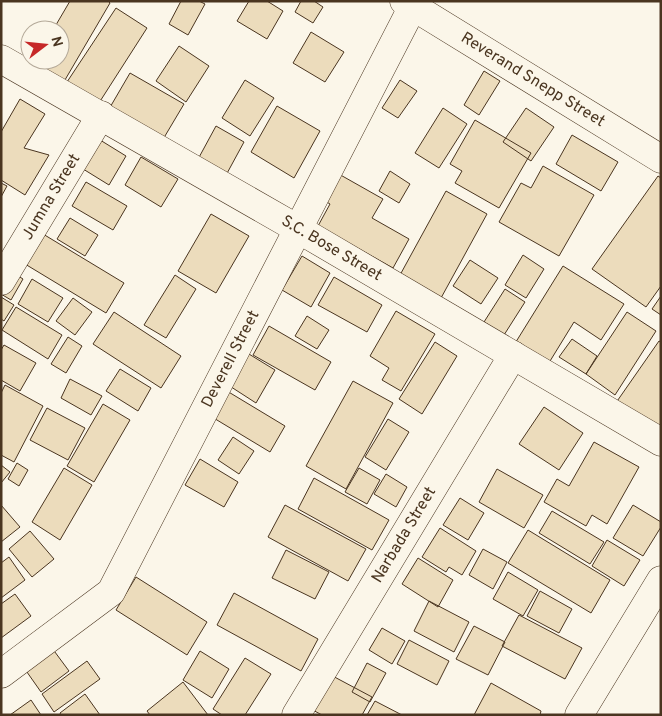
<svg xmlns="http://www.w3.org/2000/svg" width="662" height="716" font-family="Overpass,sans-serif">
  <style>
    .building { fill: #ecdcbc; stroke: #4a3520 }
    .lines { fill: none; stroke-linecap: round; stroke-linejoin: round }
    .minor-casing { stroke: #4a3520; stroke-width: 29 }
    .minor { stroke: #fbf6e9; stroke-width: 28 }
    .labels { text-anchor: middle; dominant-baseline: central; stroke-width: 4; stroke-linejoin: round; paint-order: stroke }
    .street-label { font-size: 16px; fill: #4a3520; stroke: #fbf6e9 }
  </style>
  <rect width="100%" height="100%" fill="#fbf6e9"/>
  <path class="building" d="M70,1H108L110,3L62,85L31,68L35,60H60V30H53Z
    M181,1H199L205,4L188,35L169,24Z
    M249,1H267L283,11L267,39L237,21Z
    M301,1H314L323,7L313,23L295,12Z
    M116,8L147,28L97,106L65,85Z
    M311,32L344,52L325,82L293,63Z
    M179,46L209,66L186,102L156,81Z
    M484,71L500,81L479,115L464,105Z
    M130,73L184,104L162,141L109,109Z
    M245,80L274,98L250,136L222,118Z
    M400,80L417,91L398,118L382,108Z
    M20,99L45,114L24,148L49,155L25,195L1,180V132Z
    M277,106L320,131L294,178L251,152Z
    M443,108L467,124L439,168L415,153Z
    M526,108L554,127L531,161L503,142Z
    M475,120L531,153L499,208L455,183L462,171L450,164Z
    M216,126L244,142L225,177L197,161Z
    M92,135L126,156L109,185L75,164Z
    M572,135L618,162L601,191L556,164Z
    M141,157L178,179L161,207L125,185Z
    M543,166L594,195L559,256L499,222L521,183L531,188Z
    M390,171L410,184L399,203L379,191Z
    M337,173L383,199L372,218L409,239L393,268L318,226L330,204L322,199Z
    M658,176L661,178V286L646,307L592,269Z
    M86,182L127,206L113,230L72,206Z
    M1,183L7,186L1,197Z
    M446,191L487,214L441,298L400,275Z
    M211,214L249,236L216,293L178,271Z
    M70,218L98,235L85,256L57,239Z
    M43,234L124,283L106,313L25,264Z
    M523,255L544,269L526,298L505,285Z
    M302,256L330,273L311,307L282,290Z
    M470,260L498,278L481,304L453,286Z
    M563,266L624,304L601,340L574,322L547,366L514,345Z
    M12,272L23,279L11,300L1,294Z
    M175,275L196,289L166,338L144,325Z
    M334,277L382,305L367,332L318,305Z
    M32,279L63,298L48,322L18,304Z
    M505,289L525,302L504,335L484,322Z
    M661,296V315L652,309Z
    M1,297L14,305L4,321L1,319Z
    M73,298L92,312L75,335L56,321Z
    M16,307L62,335L48,359L2,330Z
    M396,311L435,334L401,391L382,380L389,368L370,356Z
    M114,312L181,356L161,388L93,344Z
    M627,312L656,331L615,395L586,374Z
    M307,316L329,330L317,349L295,336Z
    M269,326L331,362L315,390L253,355Z
    M68,337L82,346L66,373L51,364Z
    M572,339L597,356L586,374L559,357Z
    M659,341L661,342V433L613,407Z
    M435,342L457,356L422,414L399,399Z
    M4,345L36,363L20,391L1,380V350Z
    M244,351L275,370L256,403L225,383Z
    M120,369L151,388L138,411L106,391Z
    M70,379L102,396L91,415L61,398Z
    M353,381L393,403L346,489L306,466Z
    M5,385L43,406L14,462L1,455V393Z
    M222,388L285,426L270,452L207,414Z
    M103,404L130,420L94,482L67,466Z
    M544,407L583,433L559,470L519,444Z
    M47,408L85,428L68,460L30,440Z
    M388,419L409,432L386,470L365,457Z
    M233,437L254,451L239,474L218,460Z
    M594,442L639,467L607,524L592,515L586,526L544,502L557,479L569,486Z
    M200,459L238,482L224,507L185,485Z
    M17,463L28,470L19,486L8,479Z
    M1,465L10,472L1,483Z
    M64,468L92,485L60,540L32,522Z
    M359,468L380,480L367,504L345,492Z
    M497,469L543,495L524,528L479,502Z
    M386,474L407,487L396,507L374,494Z
    M314,478L389,520L372,550L298,509Z
    M460,498L484,513L468,540L443,525Z
    M1,505L20,527L1,542Z
    M285,505L366,549L348,581L268,537Z
    M633,505L661,522V527L643,556L613,538Z
    M552,511L604,542L590,564L539,533Z
    M440,528L476,551L462,575L449,567L446,572L422,557Z
    M528,530L610,580L591,613L508,563Z
    M30,531L54,559L32,577L9,549Z
    M607,540L640,560L624,586L592,566Z
    M483,549L507,562L493,589L469,575Z
    M286,550L329,572L315,599L272,578Z
    M9,557L25,580L1,598V563Z
    M418,558L453,580L438,607L402,584Z
    M508,572L538,590L523,616L493,599Z
    M136,577L207,622L187,655L116,610Z
    M540,591L572,609L559,633L527,616Z
    M234,593L318,639L301,671L217,625Z
    M15,594L31,616L1,638V604Z
    M429,601L469,622L454,652L414,631Z
    M519,615L582,648L565,679L502,646Z
    M474,626L505,642L488,675L456,659Z
    M382,628L405,641L392,664L369,650Z
    M409,640L449,661L437,685L397,664Z
    M49,644L69,671L41,692L22,665Z
    M200,651L229,669L212,698L183,680Z
    M245,658L271,674L245,715H222L213,709Z
    M87,661L100,679L54,712L42,694Z
    M367,663L386,673L370,702L352,692Z
    M327,673L372,697L362,715H322L309,708Z
    M183,682L208,715H150L147,711Z
    M491,683L541,711L540,715H474Z
    M85,694L100,715H61L60,713Z
    M31,700L41,715H10Z
    M375,701L402,715H367Z"/>
  <g class="lines">
    <g class="minor-casing">
      <g id="minor">
        <path id="s1" d="M404,1L661,159"/>
        <path id="s2" d="M1,59L298,229L661,442"/>
        <path id="s3" d="M1,281L101,115"/>
        <path id="s4" d="M1,674L111,592L413,6"/>
        <path id="s5" d="M296,715L513,355"/>
        <path d="M579,715L661,580"/>
      </g>
    </g>
    <use href="#minor" class="minor"/>
  </g>
  <g class="labels">
    <g class="street-label">
      <text stroke="none"><textPath href="#s1" startOffset="151">Reverand Snepp Street</textPath></text>
      <text stroke="none"><textPath href="#s3" startOffset="98">Jumna Street</textPath></text>
      <text stroke="none"><textPath href="#s2" startOffset="381">S.C. Bose Street</textPath></text>
      <text stroke="none"><textPath href="#s4" startOffset="399">Deverell Street</textPath></text>
      <text stroke="none"><textPath href="#s5" startOffset="210">Narbada Street</textPath></text>
    </g>
  </g>
  <rect width="662" height="716" fill="none" stroke="#4a3520" stroke-width="5"/>
  <g transform="translate(45 45) rotate(74)"><circle r="24" fill="#fbf6e9" stroke="#b4a999"/>
  <path d="M0-4L9 19L0 12L-9 19Z" fill="#c62828"/>
  <text y="-8" font-size="14" font-weight="bold" text-anchor="middle" fill="#4a3520">N</text>
  </g>
</svg>
